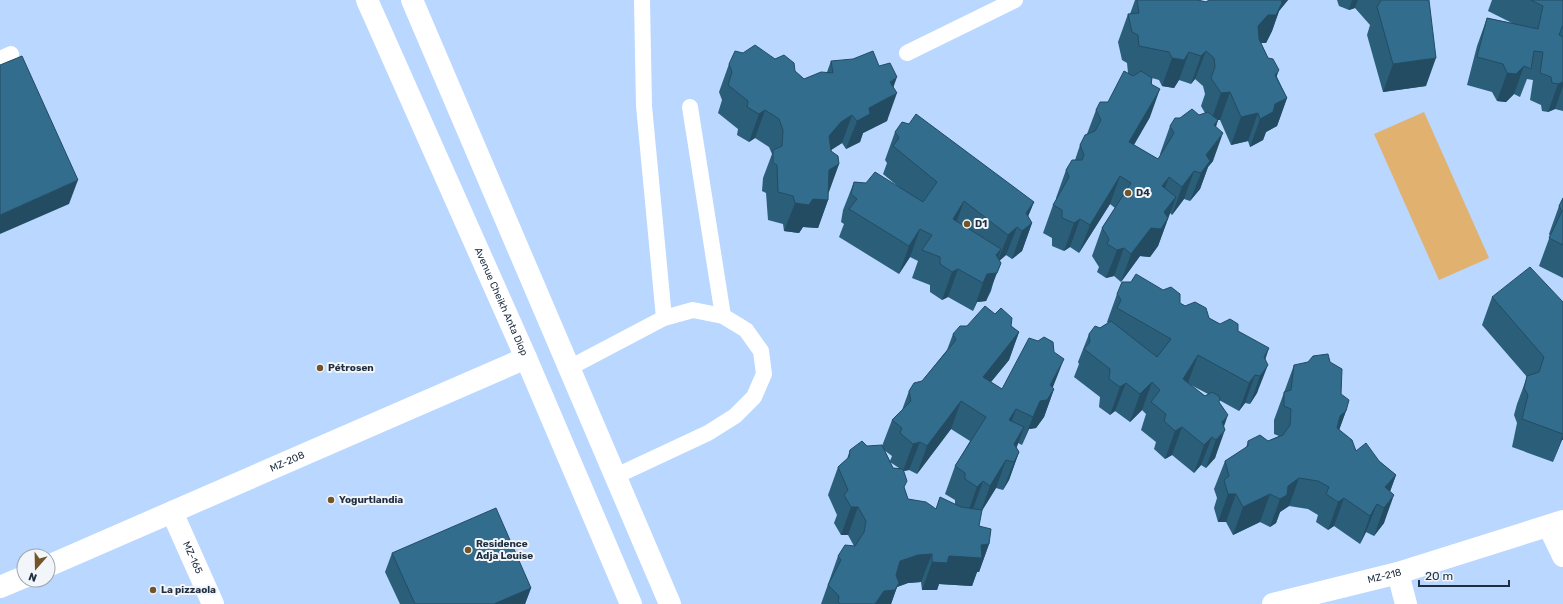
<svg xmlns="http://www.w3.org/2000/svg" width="1563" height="604" font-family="Rubik,sans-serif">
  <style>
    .garden { fill: #e1b16f }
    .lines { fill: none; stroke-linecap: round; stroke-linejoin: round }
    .lane { stroke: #fff; stroke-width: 16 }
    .street { stroke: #fff; stroke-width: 22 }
    .primary { stroke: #fff; stroke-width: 22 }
    .wall { fill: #2b5e79; fill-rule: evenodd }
    .shaded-wall { fill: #234c63 }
    .building { fill: #326d8d; stroke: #234c63 }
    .poi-dot { fill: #735529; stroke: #f2f6fb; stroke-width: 1.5 }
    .labels { text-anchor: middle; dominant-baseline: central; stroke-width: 4; stroke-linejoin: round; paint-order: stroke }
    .poi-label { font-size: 10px; font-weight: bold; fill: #1f2e40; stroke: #f2f6fb; text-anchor: start }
    .street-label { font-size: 10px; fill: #1f2e40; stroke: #f2f6fb }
  </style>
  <rect width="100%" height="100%" fill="#b9d7ff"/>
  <path class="garden" d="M1424,112L1489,258L1439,280L1374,134Z"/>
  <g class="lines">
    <path class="lane" d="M642,0L644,106L664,318
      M907,53L1015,0
      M0,59L11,54
      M690,107L723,316
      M569,368L664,318L693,310L723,316L746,330L761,351L764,374L754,397L735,416L708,433L616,476"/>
    <g class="street">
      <path id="s1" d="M172,512L213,604"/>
      <path d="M1549,527L1563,556"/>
      <path id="s2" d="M48,566L526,358"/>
      <path d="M1398,573L1406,604"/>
      <path d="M0,587L24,577"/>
      <path id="s3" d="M1273,604L1398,573L1563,521"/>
    </g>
    <g class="primary">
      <path id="s4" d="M367,0L526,358L631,604"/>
      <path d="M412,0L670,604"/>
    </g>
  </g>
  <path class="wall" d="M1135,0H1198L1206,2L1209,0H1288L1279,11L1272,31L1266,43H1261L1287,98L1277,126L1266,132L1263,140L1250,147L1248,141L1231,145L1220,120H1218L1216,127L1213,161L1208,167L1200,189L1190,201L1184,199L1172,215L1170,213L1158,246L1150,257L1140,256L1121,282L1114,276L1106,278L1097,272L1099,267L1092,256L1102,228L1115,208L1110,204L1079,253L1070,247L1064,251L1052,246V238L1043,233L1053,205L1056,200V198L1066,170L1075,160L1080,145L1087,134L1096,110L1108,102L1128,73L1127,63L1122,60L1118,42L1128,14H1130ZM1152,78L1159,80L1162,86L1174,88L1179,80L1191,84L1195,79L1203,86L1205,94L1201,106L1205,113L1199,115L1180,118L1170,126L1160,154L1161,156L1158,159L1134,145L1150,117Z
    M1337,0H1429L1426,86L1383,92L1367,35L1370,25L1355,8L1349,10L1339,6Z
    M1492,0H1563V111L1555,109L1548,112L1542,111L1541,105L1530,100L1533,80L1527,79L1520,97L1514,94L1506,102L1497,101L1492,92L1467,85L1477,46L1487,18L1512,23L1488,11Z
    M743,53L775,59L795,71L804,79L827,72L831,61L879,66L893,87L887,121L863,133L860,142L846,149L842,143L831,150L839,164L828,192V200L818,228L803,227L799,233L784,231L783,224L768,220L766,193L762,191L763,178L772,154L769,147L755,138L749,142L737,135L738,129L718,113L722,100L719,92L729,64Z
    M895,132L1034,202L1028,216L1032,223L1022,251L1012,259L1006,255L999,261L991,291L986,301L977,302L973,311L948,297L942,300L930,292V285L912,278L918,261L910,257L899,274L839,237L844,224L841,222L843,210L854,182L900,188L883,174L887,163L885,160Z
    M1563,198V278L1539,266L1550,236L1549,234L1559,206Z
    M1117,294L1180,303L1220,324L1238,331L1265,360L1257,393L1250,404L1245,403L1239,411L1219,400V402L1224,426L1215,458L1206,468L1201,465L1194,473L1172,455L1165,459L1154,449L1156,442L1141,430L1146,414L1142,410L1130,422L1115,411L1110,415L1099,407L1100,397L1074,377L1079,364L1078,362L1089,334L1108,323L1107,322ZM1189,384L1208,394L1205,396Z
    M1492,297L1563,302V440H1562L1553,462L1512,447L1517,423L1514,415L1517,404L1527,377L1482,325Z
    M995,314L1019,332L1009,360L991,382L1002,389L1053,388L1054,389L1044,417L1036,428L1029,429L1022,445L1018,443L1016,447L1019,452L1009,480L1003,490L996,488L981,512L979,526L989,544L979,572H977L972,586L939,584L937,590H922L921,582L908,583L897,587L891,604H821L838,556L854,546L848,535H841L834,523L837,515L828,495L838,467L847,459L850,450L867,446H882L892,420L902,410L909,391L922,381L947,350L953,334L967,326ZM951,429L970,441L955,466L945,494L955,500V504L936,509L908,499L904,487V471L909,470L917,474ZM884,450L892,456L890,461ZM890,462L899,468H893Z
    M1330,362L1341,394L1346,411L1339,429L1356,451L1379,461L1396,475L1390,491L1384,523L1374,536L1366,532L1360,544L1334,526L1328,530L1316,522L1318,515L1308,509L1289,506L1280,512L1276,523L1270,527L1260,522L1233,535L1226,522H1218L1214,508L1217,498L1214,489L1225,461L1246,448L1248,441H1268L1279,436L1274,434V420L1294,365Z
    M392,553L531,588L525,604H400L385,572Z"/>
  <path class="shaded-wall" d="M1277,0H1288L1279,11L1272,31L1266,43H1258V26Z
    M1352,0H1358L1355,8L1349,10Z
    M1206,51L1195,79L1191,84L1201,56Z
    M1189,52L1179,80L1174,88L1162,86L1172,58Z
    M1436,58L1426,86L1383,92L1393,64Z
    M1524,66L1514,94L1506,102L1497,101L1507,73Z
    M1279,70L1269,98L1275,75Z
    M897,77L890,97L897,93L887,121L863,133L860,142L846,149L857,121L890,82Z
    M1563,82V86L1555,109L1548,112L1558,84Z
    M1160,89L1150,117L1119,170L1129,142Z
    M1230,92L1220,120H1218L1208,148L1211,121L1221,93Z
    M1287,98L1277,126L1266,132L1263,140L1250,147L1260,119L1275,104Z
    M765,110L755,138L749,142L759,114Z
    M1258,113L1248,141L1231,145L1241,117Z
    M852,115L842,143L831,150L829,136L841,122Z
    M1223,133L1213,161L1208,167L1200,189L1190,201L1201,173L1206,155Z
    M839,164L829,192L819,198L829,170Z
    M1194,171L1184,199L1172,215L1182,187Z
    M1120,176L1110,204L1079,253L1090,225Z
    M1169,177L1159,205L1162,186Z
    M78,180L69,204L0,234V215Z
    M1176,197L1158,246L1150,257L1140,256L1121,282L1131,254L1151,228Z
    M813,199L828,200L818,228L803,227L799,233L784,231L795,203Z
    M964,201L954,229L953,219Z
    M1034,202L1023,229L1026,213Z
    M1080,219L1070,247L1064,251L1074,223Z
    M1032,223L1022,251L1012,259L1022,231Z
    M1017,227L1006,255L997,263L1008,235Z
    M920,229L910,257L899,274L909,246Z
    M1124,248L1114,276L1106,278L1117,250Z
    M1001,249L992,274L1001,263L986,301L977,302L973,311L983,283L996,255Z
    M958,269L948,297L942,300L952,272Z
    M1019,332L1009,360L972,405L983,377Z
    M1269,348L1260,376L1264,357Z
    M1198,355L1188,383L1183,379Z
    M1064,359L1053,387L1046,400L1054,389L1044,417L1036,428L1029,429L1022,445L1033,417L1040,401L1050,385Z
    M1268,365L1257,393L1250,404L1260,376Z
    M1255,375L1245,403L1239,411L1249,383Z
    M1152,382L1142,410L1130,422L1140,394Z
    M1126,383L1115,411L1110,415L1120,387Z
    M961,401L951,429L917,474L927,446Z
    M1016,409L1006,437L1009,420Z
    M1346,411L1336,439L1340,416Z
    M1228,415L1221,435L1225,430L1215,458L1206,468L1222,422Z
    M1024,427L1014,455V444Z
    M1182,427L1172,455L1165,459L1175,431Z
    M1563,435V440H1562L1553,462Z
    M1212,437L1201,465L1194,473L1204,445Z
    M920,442L909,470L903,471L913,444Z
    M1019,452L1009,480L1003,490L1014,462Z
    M1006,460L996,488L980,514L990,486Z
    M1396,475L1386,503L1385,487Z
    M1299,478L1289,506L1280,512L1276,523L1270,527L1280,499L1288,486Z
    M983,481L973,509L967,515L977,487Z
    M1228,494H1236L1226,522H1218Z
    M1270,494L1260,522L1233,535L1243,507Z
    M1394,495L1384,523L1374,536L1384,508Z
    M1344,498L1334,526L1328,530L1338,502Z
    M1377,504L1366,532L1360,544L1370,516Z
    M851,507H858L848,535H841Z
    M989,544L979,572H977L972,586L939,584L937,590H922L932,562L981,545Z
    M932,554L921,582L908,583L897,587L891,604H875L884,591L900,561L918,555Z
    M531,588L525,604H494Z"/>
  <path class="building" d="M1137,0H1198L1206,2L1209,0H1281L1282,3L1276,15H1268L1258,26L1259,39L1268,58L1273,59L1279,70L1275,75L1287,98L1275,104L1273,112L1260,119L1258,113L1241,117L1230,92L1221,93L1211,78L1215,67L1214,58L1206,51L1201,56L1189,52L1184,60L1172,58L1169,52L1139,46L1138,35L1132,32L1128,14L1139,13Z
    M1381,0H1429L1436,58L1393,64L1377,7Z
    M1531,0H1563V25L1559,35L1563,37V82L1558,84L1552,83L1551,77L1540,73L1543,52L1534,51L1531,69L1524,66L1516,74L1507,73L1503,64L1477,57L1487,18L1538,29L1543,6Z
    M755,45L775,59L784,55L794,63L795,71L804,79L821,72L833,73L831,61L853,59L873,51L879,66L890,63L897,77L890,82L897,93L869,108L870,114L857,121L852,115L841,122L829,136L831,151L838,156L839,164L829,170L828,200L813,199L809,205L795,203L793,196L778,192L777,165L773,163V150L782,146L783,130L779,119L765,110L759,114L747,107L748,101L728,85L732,72L729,64L735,51L743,53Z
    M22,56L78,180L0,215V65Z
    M1124,71L1133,76L1141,71L1152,78L1151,84L1160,89L1129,142L1158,159L1174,133L1170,126L1175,118H1180L1192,109L1199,115L1208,112L1218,120L1214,125L1223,133L1206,155L1210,161L1201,173L1194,171L1182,187L1169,177L1162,186L1176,197L1164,212L1168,218L1161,229L1151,228L1131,254L1124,248L1117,250L1107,244L1109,239L1102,228L1131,183L1120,176L1090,225L1080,219L1074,223L1062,218V210L1053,205L1069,177L1066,170L1072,160H1082L1084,155L1080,145L1085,135L1095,131L1101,120L1096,110L1100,102H1108Z
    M916,114L1034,202L1026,213L1032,223L1022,231L1017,227L1008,235L964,201L953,219L1001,249L996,255L1001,263L997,273L987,274L983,283L958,269L952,272L940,264V257L922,250L932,235L920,229L909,246L849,209L857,199L851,194L854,182L866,183L875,172L923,202L937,182L893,146L899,138L895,132L902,122L909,124Z
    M1563,198V245L1549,238L1562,211L1559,206Z
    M1530,267L1563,302V434L1522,419L1528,395L1524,388L1527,376L1539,372L1544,357L1492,297Z
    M1136,274L1163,290L1171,287L1180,294V303L1185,306L1195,302L1206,308L1209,318L1220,324L1230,319L1238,324V331L1269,348L1264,357L1268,365L1260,376L1255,375L1249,383L1198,355L1183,379L1205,396L1212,392L1220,397L1219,402L1228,415L1222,422L1225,430L1216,440L1212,437L1204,445L1182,427L1175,431L1164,421L1166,414L1151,402L1160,390L1152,382L1140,394L1126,383L1120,387L1109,379L1110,369L1084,349L1090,342L1089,334L1095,326L1100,328L1111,321L1157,357L1171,339L1117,308L1121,300L1117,294L1122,282H1131Z
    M985,306L995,314L1001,308L1012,318L1011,326L1019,332L983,377L1002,389L1029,338L1038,341L1044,337L1053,342L1054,352L1064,359L1050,385L1054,389L1047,400L1040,401L1033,417L1016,409L1009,420L1024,427L1014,444L1019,452L1014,462L1006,460L990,486L983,481L977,487L965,479V473L955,466L986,417L961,401L927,446L920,442L913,444L900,433L902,428L892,420L911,401L909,391L914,383L922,381L956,340L953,334L960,326H967Z
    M1328,354L1330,362L1342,369L1341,394L1349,400L1346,411L1340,416L1337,428L1352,440L1356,451L1366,443L1379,461L1396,475L1385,487L1394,495L1384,508L1377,504L1370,516L1344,498L1338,502L1326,494L1329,487L1318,481L1299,478L1288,486L1287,495L1280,499L1270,494L1243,507L1236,494H1228L1224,480L1229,476L1225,461L1248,446V441L1260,435L1268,441L1283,435L1290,425L1291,409L1284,406V392L1291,390L1294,365L1308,362L1313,356Z
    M862,441L867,446L882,445L893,468L903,469L907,481L904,487L908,499L926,502L936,509L940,497L961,507L982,510L979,526L991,529L989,544L981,545L982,558L949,556L947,563L932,562V554L918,555L900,561L896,575L899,583L895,590L884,591L875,604H840L838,602L839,596L828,585L841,560L838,556L845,545L855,546L864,532L866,521L858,507H851L844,495L848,490L838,467L849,457L850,450Z
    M496,508L531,588L494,604H415L392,553Z"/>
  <g class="poi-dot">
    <circle cx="1128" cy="193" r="4"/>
    <circle cx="967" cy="224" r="4"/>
    <circle cx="320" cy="368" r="4"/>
    <circle cx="331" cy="500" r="4"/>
    <circle cx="468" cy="550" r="4"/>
    <circle cx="153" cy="590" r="4"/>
  </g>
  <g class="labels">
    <g class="poi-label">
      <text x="1136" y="193">D4</text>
      <text x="975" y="224">D1</text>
      <text x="328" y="368">Pétrosen</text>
      <text x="339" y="500">Yogurtlandia</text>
      <text x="476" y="544">Residence<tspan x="476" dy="12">Adja Louise</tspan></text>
      <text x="161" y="590">La pizzaola</text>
    </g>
    <g class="street-label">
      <text stroke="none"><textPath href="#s4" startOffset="330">Avenue Cheikh Anta Diop</textPath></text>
      <text stroke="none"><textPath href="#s2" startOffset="261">MZ-208</textPath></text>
      <text stroke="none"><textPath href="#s1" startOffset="50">MZ-165</textPath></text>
      <text stroke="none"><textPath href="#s3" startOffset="115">MZ-218</textPath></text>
    </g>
  </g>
  <g transform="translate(36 568) rotate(200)"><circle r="19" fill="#f2f6fb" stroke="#9ea6b0"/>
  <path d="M0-3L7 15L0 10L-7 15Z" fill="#735529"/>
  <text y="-6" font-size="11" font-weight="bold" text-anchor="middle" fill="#1f2e40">N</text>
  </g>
  <path d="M1419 580v6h90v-6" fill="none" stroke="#1f2e40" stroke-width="2"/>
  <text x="1425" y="580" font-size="12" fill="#1f2e40" stroke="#f2f6fb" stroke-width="3" paint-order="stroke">20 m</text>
</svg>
